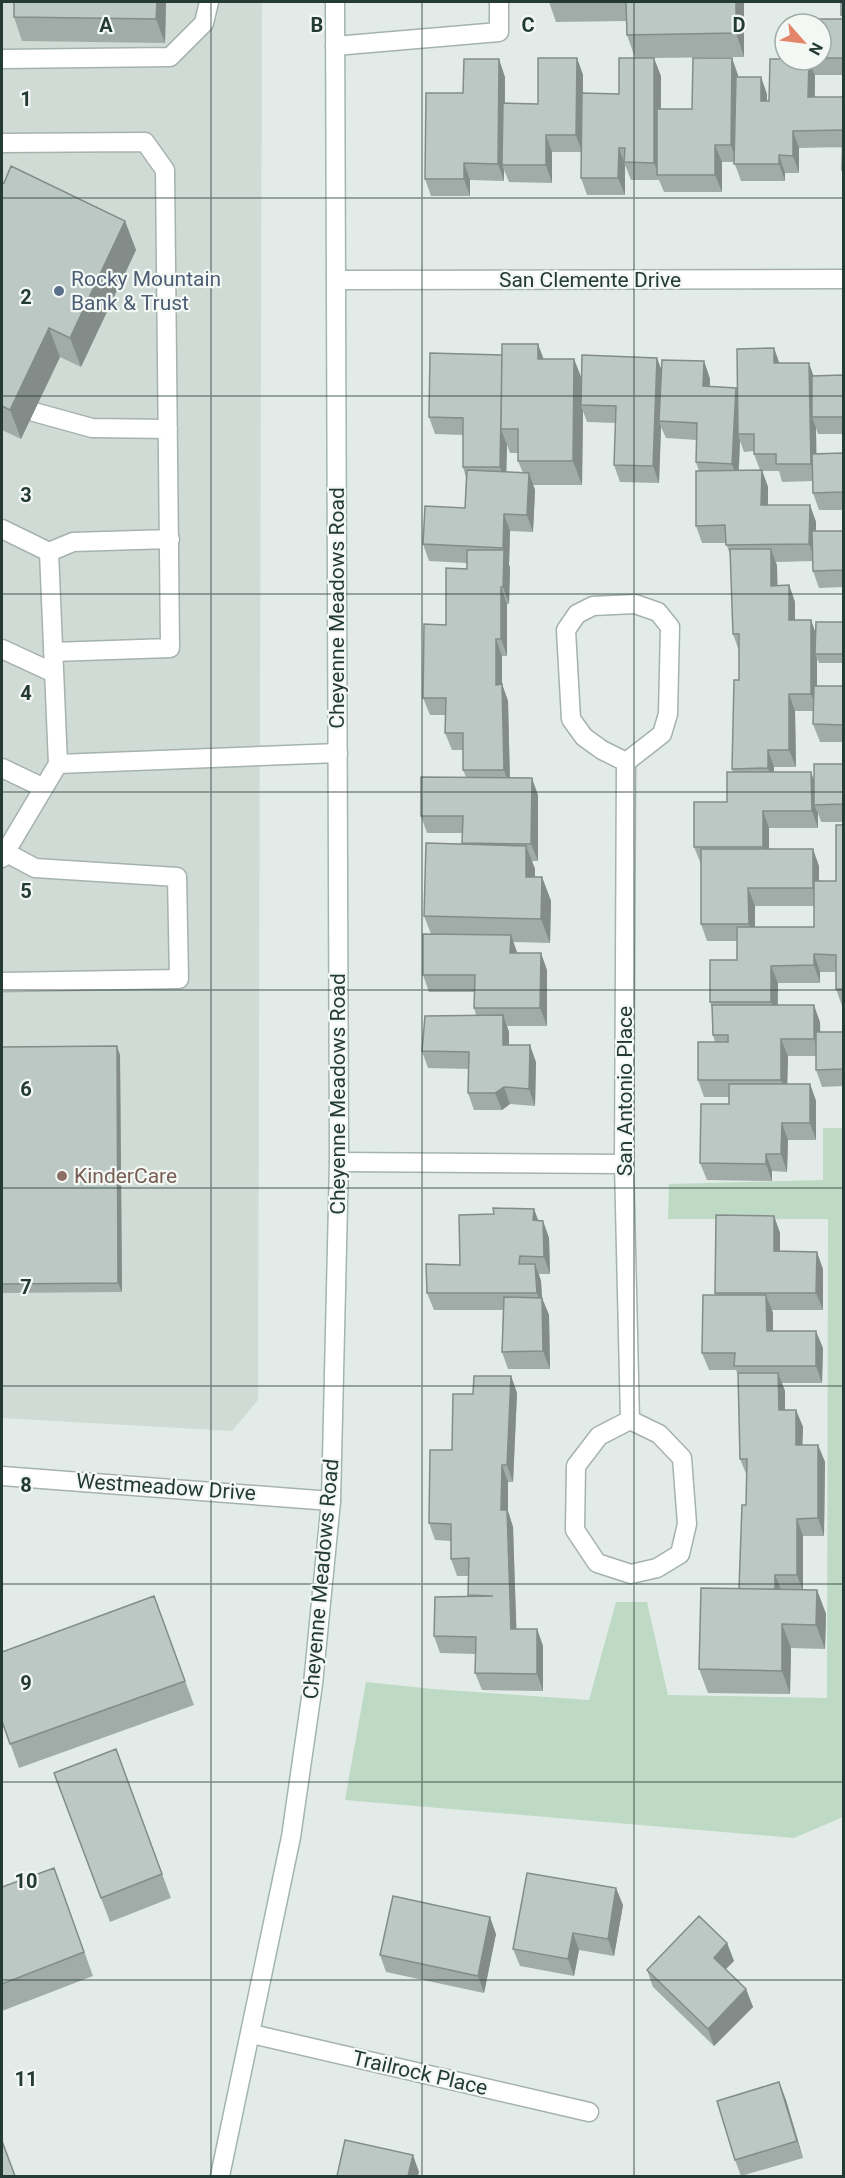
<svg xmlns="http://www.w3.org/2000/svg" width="845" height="2178" font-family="Roboto,sans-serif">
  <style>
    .built { fill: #d1dbd6 }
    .green { fill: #bedac5 }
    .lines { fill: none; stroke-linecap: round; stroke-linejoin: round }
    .service-casing { stroke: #a5b2ae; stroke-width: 21 }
    .minor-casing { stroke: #a5b2ae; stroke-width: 21 }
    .tertiary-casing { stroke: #a5b2ae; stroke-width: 21 }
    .secondary-casing { stroke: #a2b5ae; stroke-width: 21 }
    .service { stroke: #fff; stroke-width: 18 }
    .minor { stroke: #fff; stroke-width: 18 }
    .tertiary { stroke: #fff; stroke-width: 18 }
    .secondary { stroke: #fff; stroke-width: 18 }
    .wall { fill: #a1aca8; fill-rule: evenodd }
    .shaded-wall { fill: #838c88 }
    .building { fill: #bbc8c3; stroke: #838c88; stroke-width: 1.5 }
    .grid { fill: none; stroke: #243a34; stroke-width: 1.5; stroke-opacity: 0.55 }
    .service-dot { fill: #5c6f8a; stroke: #f3f8f5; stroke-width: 2 }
    .education-dot { fill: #8d6e63; stroke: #f3f8f5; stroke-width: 2 }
    .labels { text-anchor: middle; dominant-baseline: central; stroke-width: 4.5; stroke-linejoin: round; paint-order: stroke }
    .service-label { font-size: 21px; fill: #4e5e75; stroke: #f3f8f5; text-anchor: start }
    .street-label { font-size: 21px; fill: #243a34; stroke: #f3f8f5 }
    .education-label { font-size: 21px; fill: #785e54; stroke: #f3f8f5; text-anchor: start }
    .grid-label { font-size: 20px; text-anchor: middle; font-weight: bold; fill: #243a34; stroke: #f3f8f5; stroke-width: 4.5; stroke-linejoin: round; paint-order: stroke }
  </style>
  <rect width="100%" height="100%" fill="#e2ebe7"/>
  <path class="built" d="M2,2H262L258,1400L232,1431L2,1418Z"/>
  <path class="green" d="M823,1128H843V1817L794,1838L345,1800L366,1682L433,1689L589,1700L616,1602H647L668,1695L827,1698L828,1219H668L669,1184L823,1180Z"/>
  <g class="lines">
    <g class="service-casing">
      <path id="service" d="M335,46L499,32V2
        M2,59L170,57L204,23L209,2
        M2,143L145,142L165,170L170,648L53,652
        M34,412L92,428L168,429
        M2,529L49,552L58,764L2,858
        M49,552L73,542L170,539
        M2,649L54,673
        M58,764L338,753
        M2,768L44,788
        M2,982L179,979L177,877L35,868L5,852"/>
    </g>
    <g class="minor-casing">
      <path id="minor" d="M336,280L844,279
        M635,604L658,612L670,627L668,714L662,734L626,762L602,750L584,737L571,719L566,630L577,614L593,606Z
        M626,762L624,1164L630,1420
        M339,1162L624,1164
        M630,1420L659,1434L682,1458L687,1524L680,1554L657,1568L631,1574L597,1563L575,1530L576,1466L599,1436Z
        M252,2034L589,2112"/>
    </g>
    <g class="tertiary-casing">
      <path id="tertiary" d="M2,1476L331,1501"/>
    </g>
    <g class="secondary-casing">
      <path id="secondary" d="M220,2176L291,1837L313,1684L331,1501L339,1162L335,2"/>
    </g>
    <use href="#service" class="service"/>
    <use href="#minor" class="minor"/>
    <use href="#tertiary" class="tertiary"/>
    <use href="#secondary" class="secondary"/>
  </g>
  <path class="wall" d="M14,2H166L165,43L22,41L14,17Z
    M549,2H744V57L648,58L661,76V109H692L732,58L738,77L767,94V101H769L785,60H821V24L843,19L841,15L843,2V75H815V97H843V173L842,170L843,147L799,148V173H785V181H741L734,162H722V192H664L659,180H631L625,165V195H587L581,178V152H552V183L509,182L504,170V181L470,180V196H431L425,179L463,93L505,77V103L538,104L577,58L583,75V93L619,94L635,58L627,35L626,21L556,22Z
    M2,182L125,221L136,250L81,367L60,357L21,439L2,430Z
    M774,348L779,363L813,376L843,375V434H818L816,428V454L843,453V510H819L813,493V481L782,482L779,471H762L768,487V505H810L816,522V531H843V587L819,588L813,571V561L776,562L777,566V585H789L795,602V620H811L815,633L843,622V663H819L817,659V686H843V742H820L813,724L814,711H795L796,767H774V772L814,780L843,764V822H821L818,813V828H769V849L819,866V881H836L843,825V1006H842L836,989V972H820V983H778V1005L820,1022V1032H843V1086L822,1087L816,1070V1056H788L787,1084H810L816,1101V1140H788L787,1172L772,1171V1181L707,1180L700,1163L729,1104V1097H704L698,1080L715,1042L713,1035L712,1009L710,1002L737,960V941H707L701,924V864L694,847L727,802L733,772L732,769L739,680V651L733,634L731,558L726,543H702L696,526L699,471L696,462L697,440L666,438L661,427L659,483L620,482L614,465L616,423L587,422L583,411L582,485H533L535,490L533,532L510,531L509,565L510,567L509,604H507V656H502V684L508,701L510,778L538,795V861H532L535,869V877H542L551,901L550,943L513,942L517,953L547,970V1026H507L509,1032V1045L536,1062L535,1106L510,1104L502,1110H474L468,1093L469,1069L428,1068L422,1051L476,1015L474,1008V992H429L423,975L431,934L424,916L463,844L462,833H427L421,816L466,777L463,770V750H452L445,733L446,715H430L423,698L446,625L467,569V563L429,561L423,544L465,508L466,478L463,467V435L435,434L429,417L543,359H574L582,379L657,358L662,371L704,361L710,379V387L736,388L737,392ZM740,441L744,452L754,451V454L760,470H739ZM507,445L510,453H518V461L523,473L506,472ZM755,906H814V927H755Z
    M2,1047L120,1055L122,1292L2,1293Z
    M534,1209L538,1220L543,1221L549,1238L550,1274H539L541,1281L542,1298L549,1315L550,1369H508L502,1352L503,1310H434L427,1293L460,1265L494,1214Z
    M774,1216L780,1233V1251L823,1269V1310H772L773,1313V1331L823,1348L822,1383H782L785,1391V1410H796L803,1427L802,1445H818L825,1462L824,1536H803V1590H817L826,1614L825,1649L791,1648L790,1694L708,1693L699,1669L739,1589L746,1505L747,1476L740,1459L738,1375L736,1370H709L702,1353L716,1295L715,1293Z
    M511,1376L517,1393L513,1482H508V1511L513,1527L516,1629H537L543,1646V1691L482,1690L475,1673L476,1654L440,1653L434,1636L468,1596V1576H457L451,1559V1541L435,1540L429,1523L452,1450L473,1394Z
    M154,1596L194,1705L19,1768L2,1721Z
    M116,1749L171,1898L110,1922L54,1773Z
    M54,1868L93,1976L2,2011V1887Z
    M623,1905L614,1956L579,1950L574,1976L520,1966L513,1949Z
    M496,1934L484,1993L386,1972L380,1955Z
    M727,1943L734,1961L725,1969L746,1989L753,2007L714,2046L653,1987L647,1970Z
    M779,2082L786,2100L803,2158L741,2176L735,2160Z"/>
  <path class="shaded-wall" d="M157,2H166L165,43L156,19Z
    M736,2H744V57L736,33Z
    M577,58L583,75L582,152L576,135Z
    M654,58L661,76L660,175H659L654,163Z
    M732,58L738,75L737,162L731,145Z
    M499,59L505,77L504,165H502L504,170V181L498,164Z
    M809,60L815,76L814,114L808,97Z
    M761,77L767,94V118L761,101Z
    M793,131L799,148V173L793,156Z
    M546,135L552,152V183L546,165Z
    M715,145L722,162V192L715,175Z
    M619,148L625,165V195L618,178Z
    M779,155L785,173V181L779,164Z
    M464,163L470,180V196L464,179Z
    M125,221L136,250L81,367L70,338Z
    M49,328L60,357L21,439L10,410Z
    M538,344L547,368L538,359Z
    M774,348L780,365L774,363Z
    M503,355L501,429L507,445L506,485L500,467Z
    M657,358L663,375L659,421L661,427L659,483L653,466Z
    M574,359L583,383L581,405L583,411L582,485L573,461Z
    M704,361L710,379L709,403L703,386Z
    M809,363L815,380L812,417L816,428L817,481L811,464Z
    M736,388L742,405L738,434L740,441L738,481L732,464Z
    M762,470L768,487V522L761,505Z
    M529,473L535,490L533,532L527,515Z
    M810,505L816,522V561L809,544Z
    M504,514L510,531L509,565L510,567L509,604L503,587L504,551L503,548Z
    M771,549L777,566L778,603L771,586Z
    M789,585L795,602V638L789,620Z
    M501,587L507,604V656L501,639Z
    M811,620L817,637L815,654L817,659V711L811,694Z
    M496,639L502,656V702L496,685Z
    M502,684L508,701L510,787L504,770Z
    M789,694L795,711L796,767L789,750Z
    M768,750L774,767V786L768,768Z
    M811,772L817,789L814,805L818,813V828L812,811Z
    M532,778L538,795V861L531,844Z
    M763,811L769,828V864L763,847Z
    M526,846L535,869L534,901L526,877Z
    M813,849L819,866V906L813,888Z
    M542,877L551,901L550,943L541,919Z
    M748,888L755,906V941L749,924Z
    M511,935L517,952L516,970L510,953Z
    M541,953L547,970V1026L540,1008Z
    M814,954L820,972V983L814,965Z
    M771,966L778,983L777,1019L771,1002Z
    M814,1005L820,1022L821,1056L814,1039Z
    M503,1015L509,1032V1062L503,1045Z
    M781,1039L788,1056L787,1097L781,1080Z
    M530,1045L536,1062L535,1106L529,1089Z
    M117,1046L120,1055L122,1292L118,1283Z
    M810,1084L816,1101V1140L810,1123Z
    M504,1087L510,1104L502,1110L495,1093Z
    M782,1123L788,1140L787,1172L781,1154Z
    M766,1154L772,1171V1181L766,1164Z
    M534,1209L540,1226L533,1220Z
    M774,1216L780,1233V1269L774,1251Z
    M543,1221L549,1238L550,1274L544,1257Z
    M817,1252L823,1269V1310L816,1293Z
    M535,1264L541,1281L542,1298L549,1315L550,1369L543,1351V1309L537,1293Z
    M766,1295L773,1313V1348L767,1331Z
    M816,1331L823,1348L822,1383L816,1366Z
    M778,1373L785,1391V1427L779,1410Z
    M511,1376L517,1393L513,1482L507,1465Z
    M796,1410L803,1427L802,1462L796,1445Z
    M818,1445L825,1462L824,1536L818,1518Z
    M502,1465L508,1482V1511L513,1527L517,1646L511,1629L501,1510Z
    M797,1519L803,1536V1592L797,1575Z
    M775,1575L782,1592L775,1593Z
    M817,1590L826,1614L825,1649L816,1625Z
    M782,1624L791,1648L790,1694L782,1671Z
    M537,1629L543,1646V1691L537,1674Z
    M616,1888L623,1905L614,1956L608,1939Z
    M490,1917L496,1934L484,1993L478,1976Z
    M573,1933L579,1950L574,1976L568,1959Z
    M727,1943L734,1961L720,1975L714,1958Z
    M746,1989L753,2007L714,2046L708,2029Z
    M779,2082L786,2100L803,2158L797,2141Z
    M413,2155L419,2172L418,2176H408Z"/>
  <path class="building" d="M14,2H157L156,19L14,17Z
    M626,2H736V33L627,35Z
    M841,2H843V15H841Z
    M808,19H843V58H821V24H808Z
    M538,58H577L576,135H546V165H502L503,103L538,104Z
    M619,58H654V163L624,162L625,148H619L618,178H581L582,93L619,94Z
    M693,58H732L731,145H715V175H657V109H692Z
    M464,59H499L498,164L464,163V179H425L426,93H463Z
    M770,59H785V60H809L808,97H843V170H842L843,130L793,131V156L779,155V164H734L736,77H761V101H769Z
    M11,166L125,221L70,338L49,328L10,410L2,406V182L4,183Z
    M502,344H538V359H574L573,461H518V429H501Z
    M774,348V363H809L811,464H776V454H754V434H738L737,349Z
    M430,353L502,355L500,467H463V418L429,417Z
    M582,355L657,358L653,466L614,465L616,406L581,405Z
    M662,360L704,361L703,386L736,388L732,464L696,462L697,423L659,421Z
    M843,375V417H812V376Z
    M843,453V492L813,493L812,454Z
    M467,470L529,473L527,515L504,514L503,548L423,544L425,506L465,508Z
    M762,470L761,505H810L809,544L726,545L725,525L696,526V471Z
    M812,531H843V570L813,571Z
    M730,549H771V586L789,585V620H811V694H789V750H768V768L732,769L734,680H739V634H733Z
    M467,550H504L503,587H501V639H496V685L502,684L504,770H463V733H445L446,698H423L424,624L446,625V568L467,569Z
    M816,622H843V654H815Z
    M814,686H843V725L813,724Z
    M814,764H843V804L814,805Z
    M727,772H811L812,811H763V847H694V802H727Z
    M421,777L532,778L531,844L462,843L463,816H421Z
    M836,825H843V989H836V955L814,954V965L771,966V1002H710V960H737V927H814V881H836Z
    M426,843L526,846V877H542L541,919L424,916Z
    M701,849H813V888H748L749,924H701Z
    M423,934L511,935L510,953H541L540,1008H474L475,975H423Z
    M712,1005H814V1039H781V1080H698V1042H728V1035H713Z
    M503,1015V1045H530L529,1089L504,1087L495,1093H468L469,1052L422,1051L425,1016Z
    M816,1032H843V1069L816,1070Z
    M117,1046L118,1283L2,1284V1047Z
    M729,1084H810V1123H782L781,1154H766V1164L700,1163L701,1104H729Z
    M493,1208L534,1209L533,1220L543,1221L544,1257L520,1256L519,1264H535L537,1293H427L426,1264L460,1265L459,1215L494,1214Z
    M716,1215L774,1216V1251L817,1252L816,1293H715Z
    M703,1295H766L767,1331H816V1366H734L735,1353H702Z
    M504,1297L542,1298L543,1351L502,1352Z
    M738,1373H778L779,1410H796V1445H818V1518L797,1519V1575H775V1589H739L742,1505H746L747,1459H740Z
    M474,1376H511L507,1465H502L501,1510H507L511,1629H537V1674L475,1673L476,1637L434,1636L435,1597L493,1596L468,1595L469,1558L451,1559V1524L429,1523L430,1450H452L453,1394H473Z
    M701,1588L817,1590L816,1625L782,1624V1671L699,1669Z
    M154,1596L185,1681L10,1744L2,1721V1652Z
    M116,1749L162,1874L101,1898L54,1773Z
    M54,1868L84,1952L2,1984V1887Z
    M527,1873L616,1888L608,1939L573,1933L568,1959L513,1949Z
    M393,1896L490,1917L478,1976L380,1955Z
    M699,1916L727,1943L714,1958L746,1989L708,2029L647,1970Z
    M779,2082L797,2141L735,2160L717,2101Z
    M345,2140L413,2155L408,2176H337Z
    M2,2141L15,2176H2Z"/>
  <path class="grid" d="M211,2V2176M422,2V2176M634,2V2176M2,198H844M2,396H844M2,594H844M2,792H844M2,990H844M2,1188H844M2,1386H844M2,1584H844M2,1782H844M2,1980H844"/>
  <circle class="service-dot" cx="59" cy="291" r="6"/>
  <circle class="education-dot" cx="62" cy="1176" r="6"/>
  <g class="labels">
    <g class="service-label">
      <text x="71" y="279">Rocky Mountain<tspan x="71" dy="24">Bank &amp; Trust</tspan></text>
    </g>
    <g class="street-label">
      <text x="590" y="280">San Clemente Drive</text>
      <text transform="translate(337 608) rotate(-90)">Cheyenne Meadows Road</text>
      <text transform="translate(625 1091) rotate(-90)">San Antonio Place</text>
      <text transform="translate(338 1094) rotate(-90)">Cheyenne Meadows Road</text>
      <text transform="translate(166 1487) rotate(4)">Westmeadow Drive</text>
      <text transform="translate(321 1579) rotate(-85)">Cheyenne Meadows Road</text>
      <text transform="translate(420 2073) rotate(13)">Trailrock Place</text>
    </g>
    <g class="education-label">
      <text x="74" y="1176">KinderCare</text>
    </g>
  </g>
  <g class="grid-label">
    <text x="106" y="32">A</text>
    <text x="317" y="32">B</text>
    <text x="528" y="32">C</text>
    <text x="739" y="32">D</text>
    <text x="26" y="106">1</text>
    <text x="26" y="304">2</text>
    <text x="26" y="502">3</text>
    <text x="26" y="700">4</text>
    <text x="26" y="898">5</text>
    <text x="26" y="1096">6</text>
    <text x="26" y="1294">7</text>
    <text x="26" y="1492">8</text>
    <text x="26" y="1690">9</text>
    <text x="26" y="1888">10</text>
    <text x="26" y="2086">11</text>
  </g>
  <rect width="845" height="2178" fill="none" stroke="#243a34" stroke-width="6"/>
  <g transform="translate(803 42) rotate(118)"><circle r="28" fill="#f3f8f5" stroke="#a0aca8" stroke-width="1.5"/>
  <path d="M0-4.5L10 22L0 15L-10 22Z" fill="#e38568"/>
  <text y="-9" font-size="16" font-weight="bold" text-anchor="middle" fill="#243a34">N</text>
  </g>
</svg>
